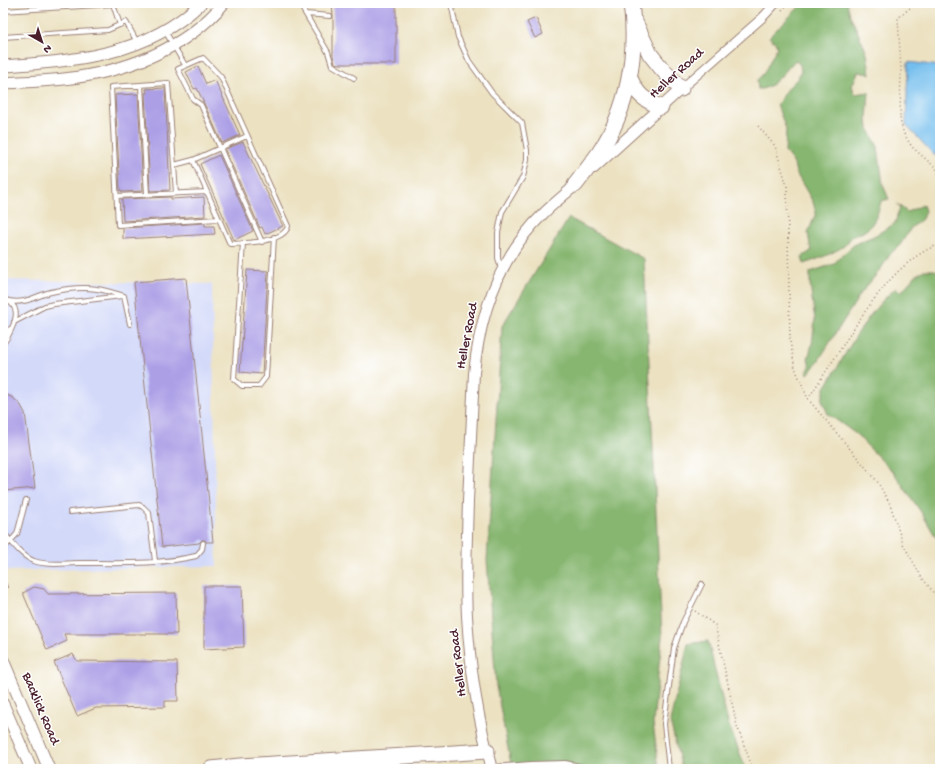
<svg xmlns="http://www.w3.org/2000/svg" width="943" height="772" font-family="'Gochi Hand',sans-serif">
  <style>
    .built { fill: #d3d9f9 }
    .forest { fill: #86b66f; stroke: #686a4d }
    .water { fill: #73beed; stroke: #5e6e8c }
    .building { fill: #ac9fe6 }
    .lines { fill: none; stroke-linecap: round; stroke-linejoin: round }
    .service-casing { stroke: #9b8076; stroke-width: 6 }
    .minor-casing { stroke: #9b8076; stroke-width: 10 }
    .tertiary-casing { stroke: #9b8076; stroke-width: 12 }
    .secondary-casing { stroke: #9b8076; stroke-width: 13 }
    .motorway-casing { stroke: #9b8076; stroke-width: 17 }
    .path { stroke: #9b8076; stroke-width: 1.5; stroke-dasharray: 1 3; stroke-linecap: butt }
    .service { stroke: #fff; stroke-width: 4 }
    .minor { stroke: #fff; stroke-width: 8 }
    .tertiary { stroke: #fff; stroke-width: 10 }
    .secondary { stroke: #fff; stroke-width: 11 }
    .motorway { stroke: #fff; stroke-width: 15 }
    .labels { text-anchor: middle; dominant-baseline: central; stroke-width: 3; stroke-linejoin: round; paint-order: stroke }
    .street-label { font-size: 14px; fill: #4a1f2b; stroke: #fff }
  </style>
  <rect width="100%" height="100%" fill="#fff"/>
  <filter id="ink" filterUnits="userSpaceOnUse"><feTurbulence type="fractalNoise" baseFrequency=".025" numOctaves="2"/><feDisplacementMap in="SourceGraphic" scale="8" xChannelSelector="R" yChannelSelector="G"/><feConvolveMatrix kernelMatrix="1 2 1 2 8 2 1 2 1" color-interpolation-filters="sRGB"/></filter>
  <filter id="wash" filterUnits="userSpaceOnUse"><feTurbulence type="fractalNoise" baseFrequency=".012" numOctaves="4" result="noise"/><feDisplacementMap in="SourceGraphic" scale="16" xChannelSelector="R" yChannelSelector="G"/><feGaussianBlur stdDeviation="0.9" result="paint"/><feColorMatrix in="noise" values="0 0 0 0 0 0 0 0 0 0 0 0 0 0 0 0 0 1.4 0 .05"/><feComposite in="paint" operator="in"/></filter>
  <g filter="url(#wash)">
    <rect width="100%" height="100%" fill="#ece2c2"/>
    <path class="built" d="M3,280L212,284L217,566L3,571Z"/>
    <path class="forest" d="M803,3H847L850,15L867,53L870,74L858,72L852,86L855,94L869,92L867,119L868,128L878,147L883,185L889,199L881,201C879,212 874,226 863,232C860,234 857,233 854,235C850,237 848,243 844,246C832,254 818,259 804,264L802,257L811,251L808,233L816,213L813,202L796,173L794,164L785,151L786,129L777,105L788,88L797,79L801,72L800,65L796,60C785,69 774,90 758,89L757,80L764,73L777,47L775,42L769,37Z
      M897,204L907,212L923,205L925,211L922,219L911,228L900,245L891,253L880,270L861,293L817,363L808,374L807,371L810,367L808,359L812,344L815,320L810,284V272L834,264L840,257L855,244L864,240L874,236L894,224L896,221L897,215L900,208Z
      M569,218L644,259L662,637L653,723L659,769H512L496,686L487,560L502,326Z
      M924,270H935L940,273V544L921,512L894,473L856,434L828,414L822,400L825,388C847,353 864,315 896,288L901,292L915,276Z
      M708,641L728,723L746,769H682L670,721L688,644Z"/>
    <path class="water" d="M908,62L940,66V140L935,156L906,125Z"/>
    <g id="blocks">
      <path class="building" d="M332,3H396V64H338L335,63L333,56V16Z
        M536,18L543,34L535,38L527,22Z
        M198,66L206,84L215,80L240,135L222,143L197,88L194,89L186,72Z
        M165,88L170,190L150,191L145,93H147L146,89Z
        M138,94L143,191L122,192L121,190L120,191L115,95Z
        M243,142L283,226L265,234L262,227L260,228L226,152L225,149Z
        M219,155L253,231L234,240L200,164Z
        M171,197V199L204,197L205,216L123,221L122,199Z
        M205,223V226H214L215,234L123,239V228Z
        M247,270L268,271L262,374L240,372Z
        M186,278L213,542H206L205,540H202L199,543L162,547L134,282Z
        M3,394L12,397L20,404L25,413L35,488L3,491Z
        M204,586H242L244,647L204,649Z
        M34,587L44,589L48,594L176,593L177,634H64L67,641L47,650L23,593Z
        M73,654L77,661L177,662L178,701H165V707L96,708L77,716L54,662Z"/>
    </g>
  </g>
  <g filter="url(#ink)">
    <use href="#blocks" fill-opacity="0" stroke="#9b8076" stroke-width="1"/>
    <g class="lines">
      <g class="service-casing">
        <path id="service" d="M299,3L328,52L332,65L354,78
          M451,3L458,37L469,61L492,93L522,123L527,150V160L523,177L502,212L498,233V258L501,268
          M3,11L113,4L120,25
          M306,14L330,16
          M165,31L185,65
          M3,37L108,30L126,22L137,42
          M141,85L147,194
          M193,160L230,244C244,243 284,243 288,226L221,77L203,58L178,69L193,99L201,105L262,242
          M174,165L193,160L247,136
          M176,193L168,83L111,87L118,225L218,219
          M117,196L207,192
          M243,243L234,379L242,386H259L266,377L274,237
          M124,296L130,324
          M3,298C19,305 18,316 11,330C9,335 6,340 3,344
          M9,301C27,304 35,296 51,292C65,289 83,287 97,289C106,290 116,294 124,296
          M14,322L45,306L54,304L122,296
          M3,333L10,329
          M70,512L139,505L143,507L149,513L155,561
          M3,532C12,542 21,556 34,561C48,566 66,563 80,563C118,563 158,565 196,556L202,549L203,543
          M3,549L17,534L26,500
          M3,583L5,587
          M493,767L531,764L565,763L594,769
          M669,769L664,724L674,648L683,622L702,584"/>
      </g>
      <g class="minor-casing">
        <path id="minor" d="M681,89L762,18L776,3"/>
      </g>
      <g class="tertiary-casing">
        <path id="tertiary" d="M594,168L681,89
          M492,769C478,720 470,667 467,616C465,578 467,539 468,501C470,458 472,416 474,373C480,313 499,257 543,214C554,203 567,193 579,182"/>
      </g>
      <g class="secondary-casing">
        <path id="secondary" d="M3,66C74,61 147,56 201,3
          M3,83C23,82 44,81 64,79C124,72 185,50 224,3
          M3,660L49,769
          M3,704L31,769"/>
      </g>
      <g class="motorway-casing">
        <path id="motorway" d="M635,22L650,54L662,69L681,89
          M630,78C637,95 644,100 661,107
          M575,185C583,175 591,164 599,153C628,109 638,55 631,3
          M211,769L240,766L487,751"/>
      </g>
      <path class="path" d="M916,3L898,18L901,69L900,117L901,124L904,134L912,147L936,168L939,175L940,187
        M782,10L789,3
        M758,126L775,146L787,186L790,341L795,368L808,399L877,481L890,504L903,544L923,579L940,601
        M808,399C820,380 833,361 845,342C868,306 898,259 940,244
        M695,611L715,625L737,726L753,769"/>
      <use href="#service" class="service"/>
      <use href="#minor" class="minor"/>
      <use href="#tertiary" class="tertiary"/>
      <use href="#secondary" class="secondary"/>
      <use href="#motorway" class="motorway"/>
    </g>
  </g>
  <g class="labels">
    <g class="street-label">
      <text transform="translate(677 74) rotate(-42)">Heller Road</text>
      <text transform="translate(468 336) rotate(-79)">Heller Road</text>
      <text transform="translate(459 663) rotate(-97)">Heller Road</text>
      <text transform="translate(40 709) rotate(67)">Backlick Road</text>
    </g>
  </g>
  <rect width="943" height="772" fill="none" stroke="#fff" stroke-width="16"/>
  <g transform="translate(42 42) rotate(141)" stroke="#ffffff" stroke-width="3" paint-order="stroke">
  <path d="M0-3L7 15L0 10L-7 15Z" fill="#4a1f2b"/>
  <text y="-6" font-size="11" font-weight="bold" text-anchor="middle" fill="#4a1f2b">N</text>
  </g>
</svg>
